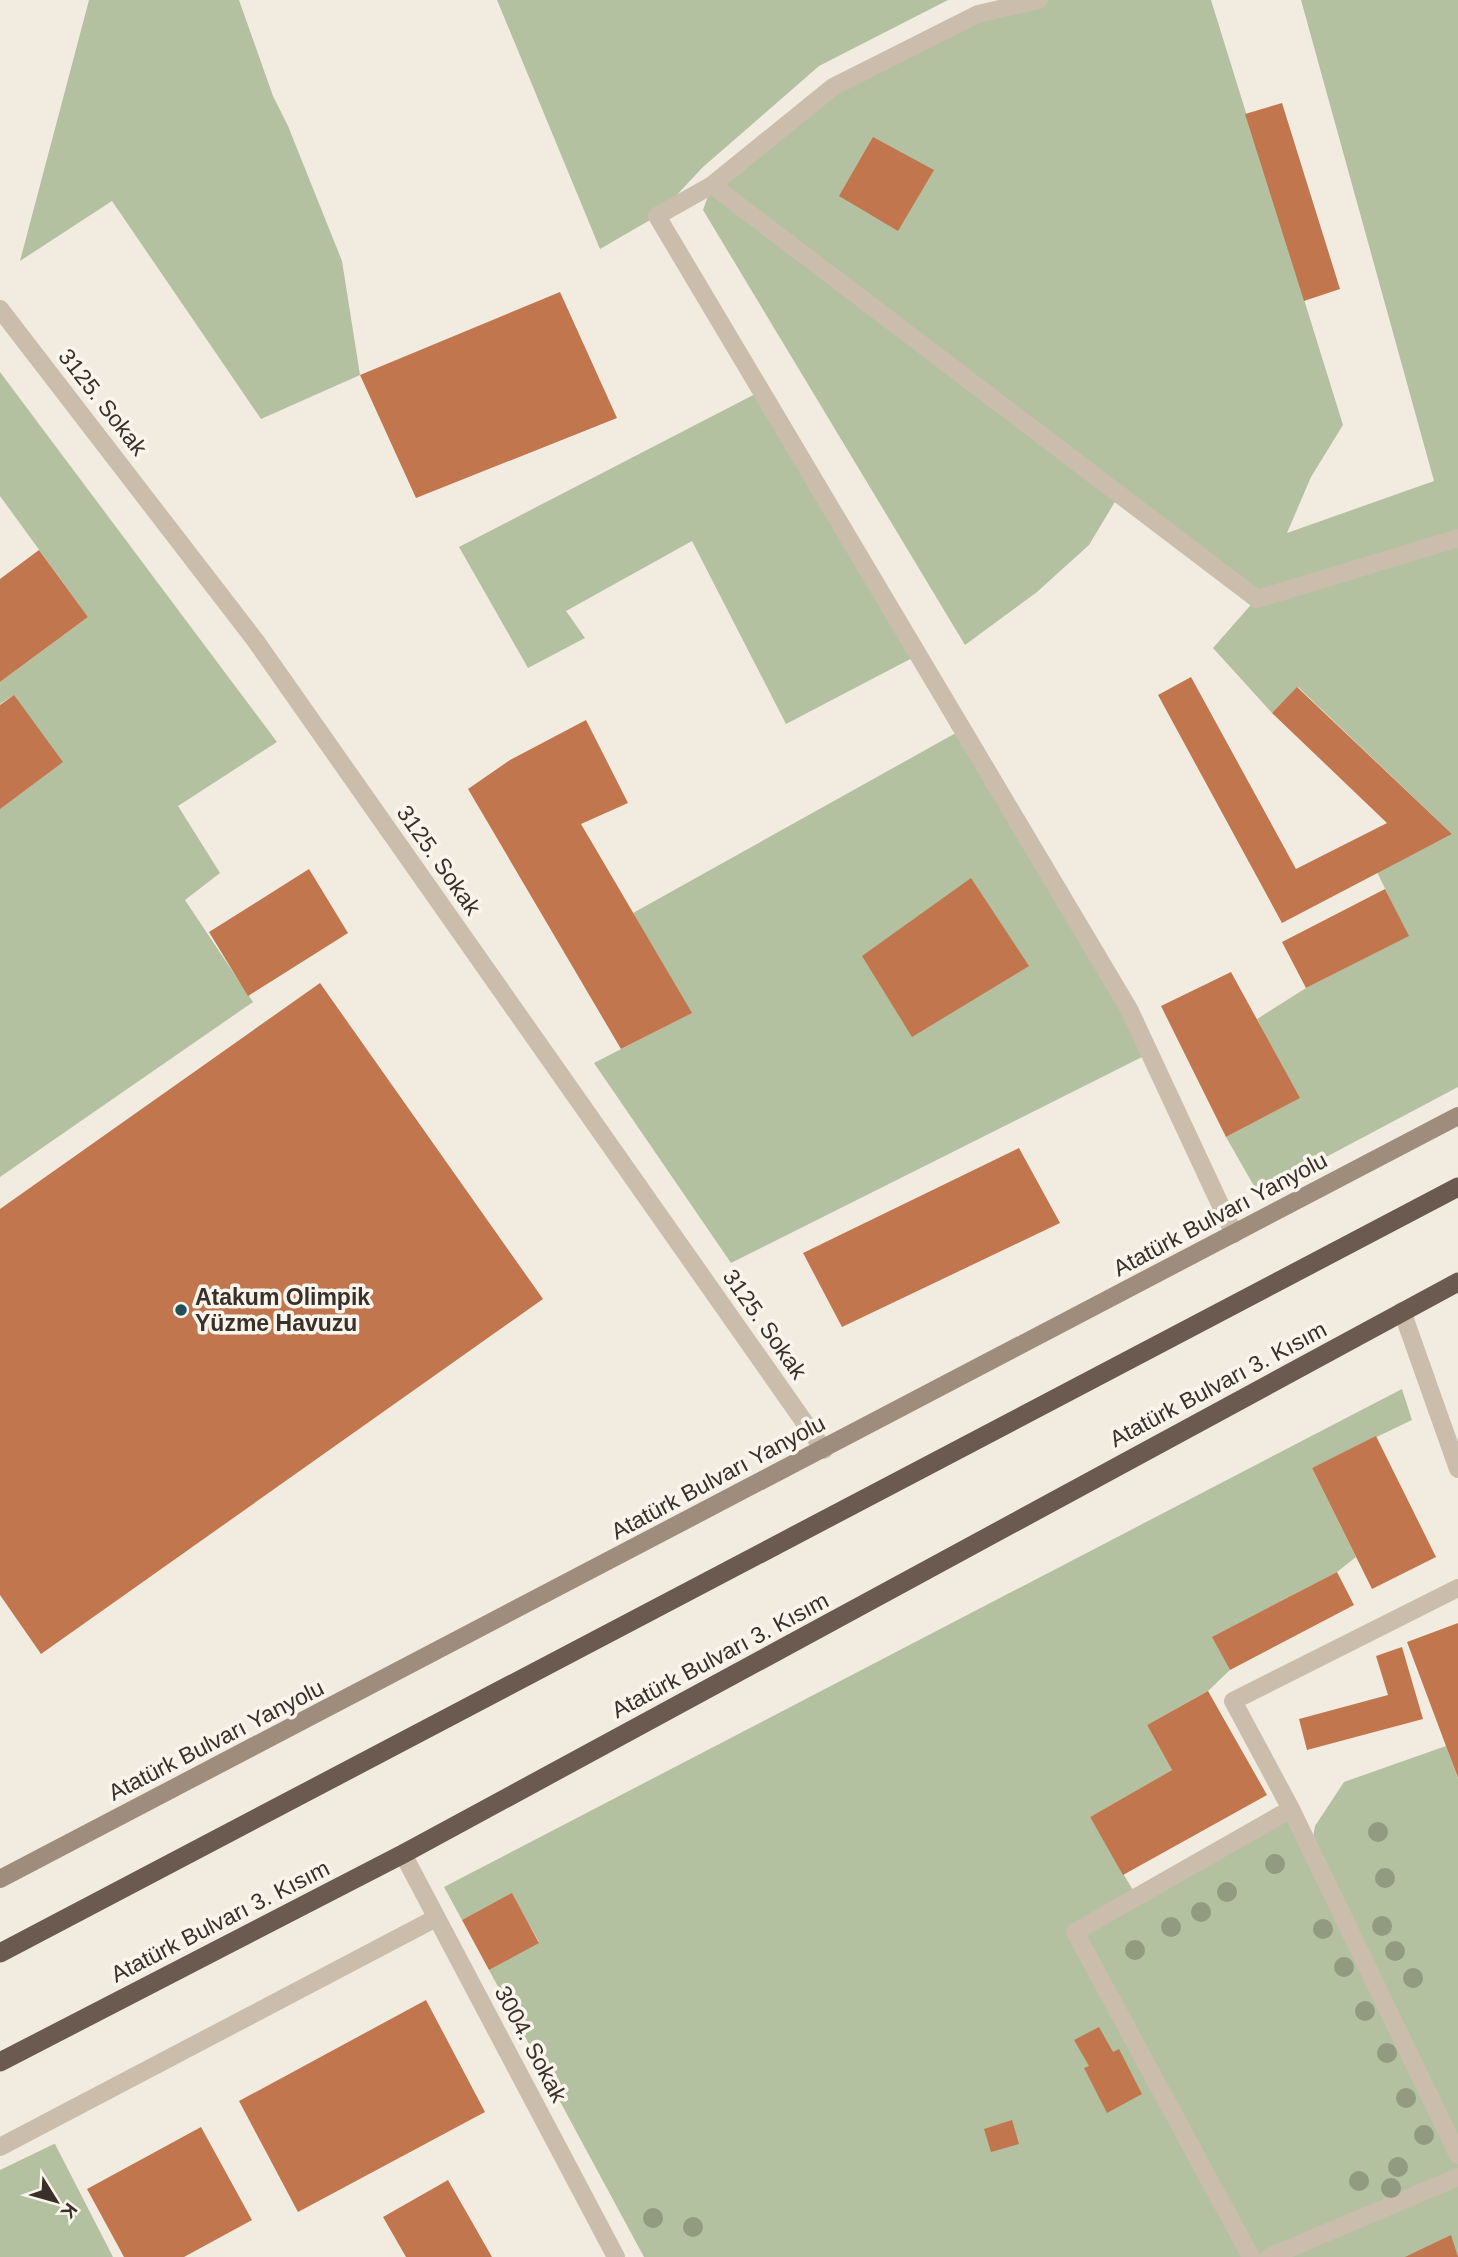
<svg xmlns="http://www.w3.org/2000/svg" width="1458" height="2257" font-family="Arial,sans-serif">
  <style>
    .green { fill: #b3c1a0 }
    .building { fill: #c2764e }
    .lines { fill: none; stroke-linecap: round; stroke-linejoin: round }
    .service { stroke: #cabdac; stroke-width: 18 }
    .minor { stroke: #cabdac; stroke-width: 18 }
    .secondary { stroke: #9e8d7d; stroke-width: 18 }
    .trunk { stroke: #6a5a4f; stroke-width: 19 }
    .tree { fill: #929a7f }
    .poi-dot { fill: #215059; stroke: #faf5ec; stroke-width: 2.5 }
    .labels { text-anchor: middle; dominant-baseline: central; stroke-width: 7; stroke-linejoin: round; paint-order: stroke }
    .street-label { font-size: 23px; fill: #39302a; stroke: #faf5ec }
    .poi-label { font-size: 23px; font-weight: bold; fill: #39302a; stroke: #faf5ec; text-anchor: start }
  </style>
  <rect width="100%" height="100%" fill="#f2ece0"/>
  <path class="green" d="M89,0H239L273,96L288,126L342,261L360,375L261,419L112,201L20,261Z
    M497,0H948L819,66L703,167L657,216L600,249Z
    M1001,0H1211L1343,425L1311,477L1287,533L1434,481L1301,0H1458V1087L1258,1193L1226,1137L1299,1098L1257,1019L1306,988L1408,936L1377,872L1452,834L1298,687L1272,713L1213,648L1256,599L1119,495L1089,545L1037,592L965,645L703,210L712,185L833,87Z
    M0,372L277,742L178,806L220,873L185,900L253,1002L0,1177V809L14,695L0,704V682L88,617L0,496Z
    M761,391L918,655L786,724L692,541L566,611L585,638L528,668L459,547Z
    M963,729L1150,1053L731,1263L594,1063L691,1013L633,913Z
    M1402,1389L1412,1420L1312,1468L1356,1557L1337,1572L1213,1637L1230,1670L1208,1691L1147,1725L1172,1770L1090,1817L1137,1897L1291,1809L1311,1848L1315,1826L1344,1782L1446,1746L1458,1779V2257H644L489,1970L539,1942L512,1894L462,1920L444,1887Z
    M54,2144H55L113,2257H0V2170Z"/>
  <path class="building" d="M1282,103L1340,289L1304,301L1245,114Z
    M873,137L934,170L898,231L839,196Z
    M560,292L617,418L416,498L360,375Z
    M39,550L88,617L0,682V579Z
    M1191,677L1296,869L1387,823L1272,713L1297,687L1452,834L1282,923L1158,695Z
    M14,695L63,762L0,809V705Z
    M586,720L628,803L581,824L692,1013L621,1049L468,789L510,760Z
    M309,869L348,933L248,996L209,932Z
    M971,878L1029,966L912,1037L862,956Z
    M1385,889L1409,936L1306,988L1282,942Z
    M1231,972L1300,1098L1226,1137L1161,1006Z
    M320,983L543,1299L41,1654L0,1595V1209Z
    M1019,1148L1060,1223L842,1327L803,1253Z
    M1376,1436L1436,1557L1372,1589L1312,1468Z
    M1337,1572L1354,1605L1230,1670L1212,1637Z
    M1458,1623V1778L1407,1642Z
    M1402,1647L1423,1719L1307,1750L1299,1719L1388,1695L1376,1656Z
    M1208,1691L1267,1795L1123,1875L1090,1817L1172,1770L1147,1725Z
    M512,1893L539,1943L489,1970L462,1920Z
    M426,2000L485,2112L298,2212L239,2101Z
    M1099,2027L1113,2052L1119,2049L1142,2094L1107,2113L1084,2068L1089,2066L1074,2040Z
    M1012,2120L1019,2144L991,2152L984,2129Z
    M201,2127L252,2220L184,2257H124L87,2189Z
    M448,2180L492,2257H406L383,2217Z
    M1451,2235L1458,2257H1405Z"/>
  <g class="lines">
    <path class="service" d="M712,185L833,87L978,14L1039,0
      M1234,1234L1129,1009L657,216L712,185L1257,599L1458,538
      M1458,1588L1233,1701L1291,1809L1458,2155
      M1251,2257L1075,1932L1291,1809
      M1269,2257L1458,2177"/>
    <path class="minor" d="M0,309L255,640L824,1450
      M1402,1311L1458,1469
      M403,1854L616,2257
      M0,2147L436,1918"/>
    <path class="secondary" d="M0,1879L1458,1116"/>
    <path class="trunk" d="M0,1953L1458,1187
      M0,2062L403,1854L1458,1282"/>
  </g>
  <g class="tree">
    <circle cx="1378" cy="1832" r="10"/>
    <circle cx="1275" cy="1864" r="10"/>
    <circle cx="1385" cy="1878" r="10"/>
    <circle cx="1227" cy="1892" r="10"/>
    <circle cx="1201" cy="1912" r="10"/>
    <circle cx="1382" cy="1926" r="10"/>
    <circle cx="1171" cy="1927" r="10"/>
    <circle cx="1323" cy="1929" r="10"/>
    <circle cx="1135" cy="1950" r="10"/>
    <circle cx="1395" cy="1951" r="10"/>
    <circle cx="1344" cy="1967" r="10"/>
    <circle cx="1413" cy="1978" r="10"/>
    <circle cx="1365" cy="2011" r="10"/>
    <circle cx="1387" cy="2053" r="10"/>
    <circle cx="1406" cy="2098" r="10"/>
    <circle cx="1424" cy="2135" r="10"/>
    <circle cx="1398" cy="2167" r="10"/>
    <circle cx="1359" cy="2181" r="10"/>
    <circle cx="1391" cy="2188" r="10"/>
    <circle cx="653" cy="2218" r="10"/>
    <circle cx="693" cy="2227" r="10"/>
  </g>
  <circle class="poi-dot" cx="181" cy="1310" r="7"/>
  <g class="labels">
    <g class="street-label">
      <text transform="translate(103 402) rotate(52)">3125. Sokak</text>
      <text transform="translate(439 860) rotate(55)">3125. Sokak</text>
      <text transform="translate(1220 1214) rotate(-28)">Atatürk Bulvarı Yanyolu</text>
      <text transform="translate(765 1324) rotate(55)">3125. Sokak</text>
      <text transform="translate(1218 1384) rotate(-28)">Atatürk Bulvarı 3. Kısım</text>
      <text transform="translate(718 1477) rotate(-28)">Atatürk Bulvarı Yanyolu</text>
      <text transform="translate(720 1655) rotate(-28)">Atatürk Bulvarı 3. Kısım</text>
      <text transform="translate(216 1740) rotate(-27)">Atatürk Bulvarı Yanyolu</text>
      <text transform="translate(220 1921) rotate(-27)">Atatürk Bulvarı 3. Kısım</text>
      <text transform="translate(531 2044) rotate(62)">3004. Sokak</text>
    </g>
    <g class="poi-label">
      <text x="195" y="1297">Atakum Olimpik<tspan x="195" dy="26">Yüzme Havuzu</tspan></text>
    </g>
  </g>
  <g transform="translate(56 2201) rotate(127)" stroke="#faf5ec" stroke-width="5" paint-order="stroke">
  <path d="M0-5L12 26L0 18L-12 26Z" fill="#39302a"/>
  <text y="-10" font-size="19" font-weight="bold" text-anchor="middle" fill="#39302a">K</text>
  </g>
</svg>
